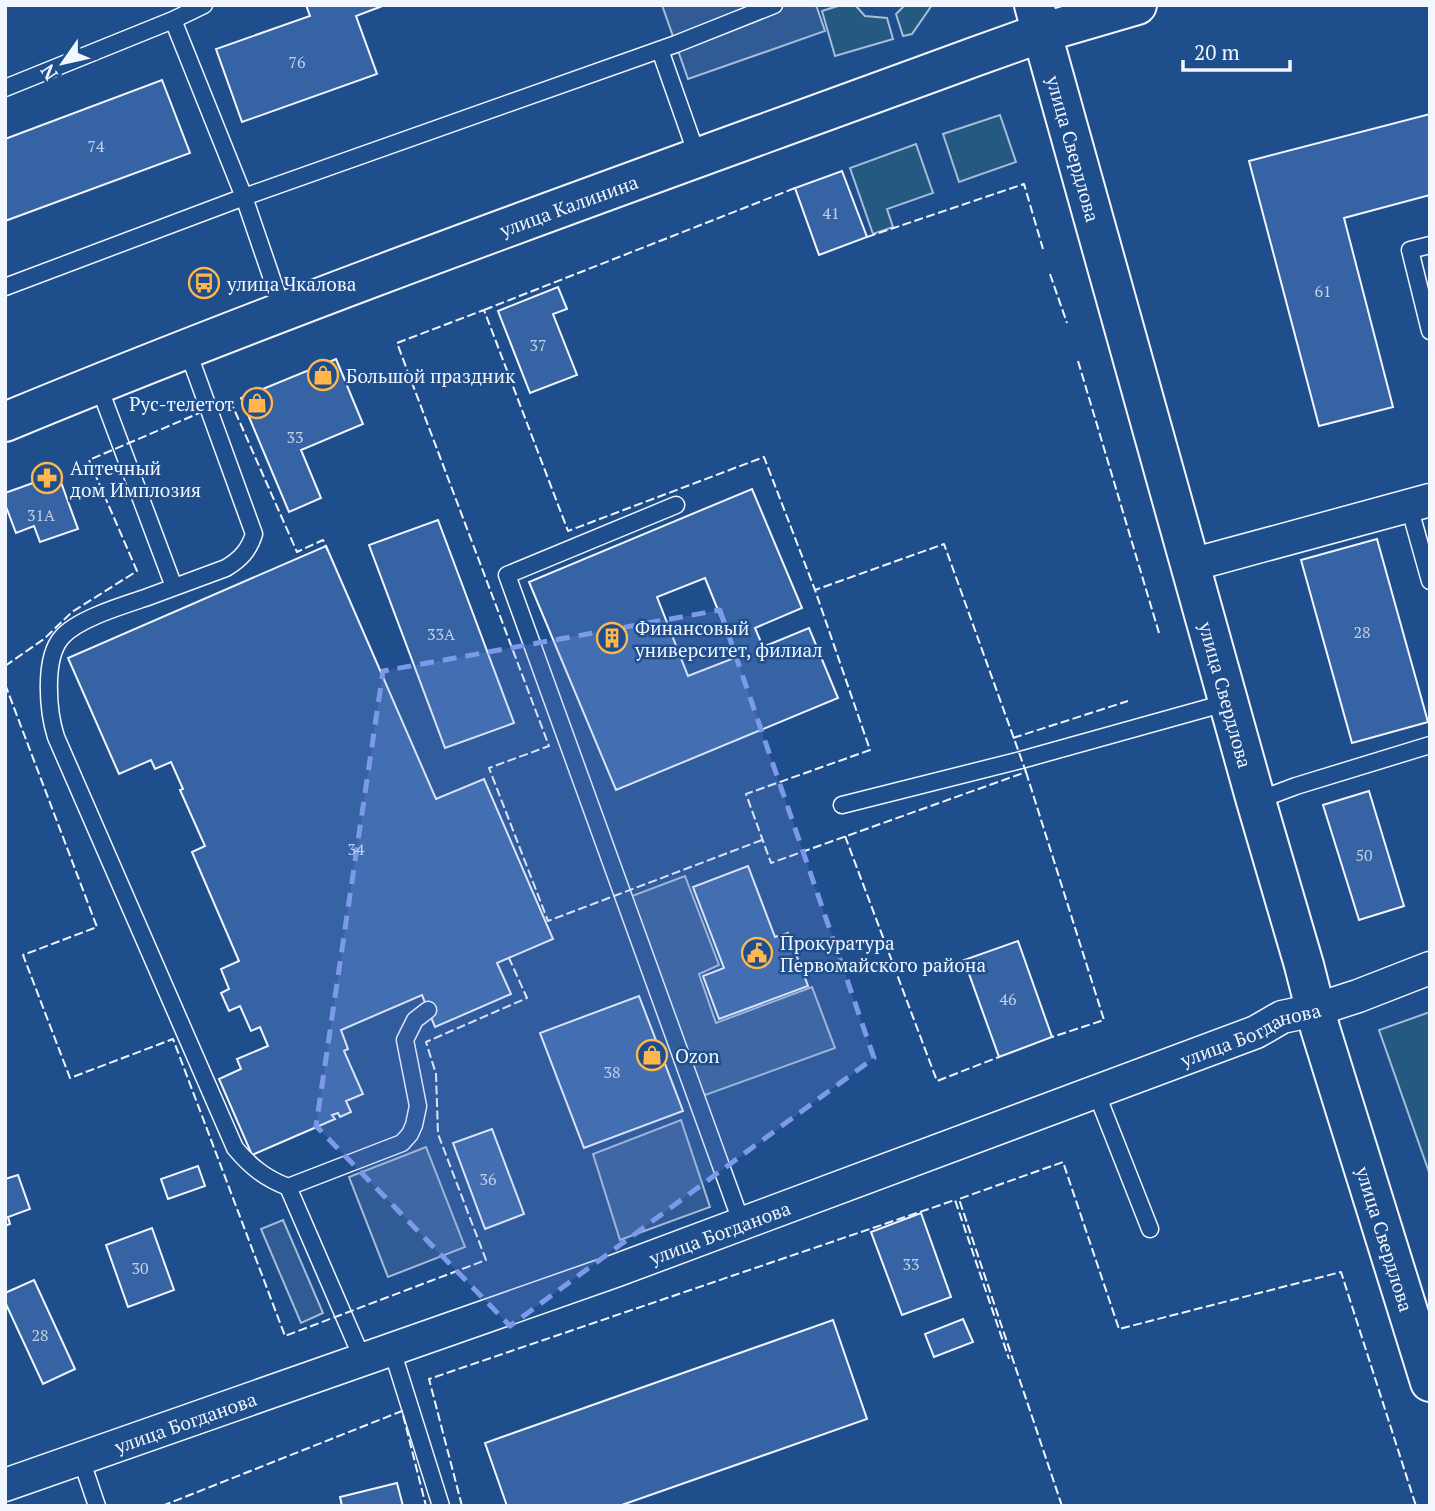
<svg xmlns="http://www.w3.org/2000/svg" width="1435" height="1511" font-family="'PT Serif',serif">
  <style>
    .green { fill: #245a82; stroke: #a8bbd7; stroke-width: 2 }
    .parking { fill: #305b95; stroke: #a8bbd7; stroke-width: 2 }
    .building { fill: #3563a3; stroke: #f2f6ff; stroke-width: 2; fill-rule: evenodd }
    .lines { fill: none; stroke-linecap: round; stroke-linejoin: round }
    .lane-casing { stroke: #f2f6ff; stroke-width: 19 }
    .street-casing { stroke: #f2f6ff; stroke-width: 35 }
    .primary-casing { stroke: #f2f6ff; stroke-width: 42 }
    .lane { stroke: #1f4e8c; stroke-width: 16 }
    .street { stroke: #1f4e8c; stroke-width: 32 }
    .primary { stroke: #1f4e8c; stroke-width: 38 }
    .fence { stroke: #f2f6ff; stroke-width: 2; stroke-dasharray: 9 3.5; stroke-linecap: butt }
    .marked { fill: #7d9aea; fill-opacity: 0.2; stroke: #7d9aea; stroke-width: 5; stroke-dasharray: 14 9; stroke-linejoin: round }
    .labels { text-anchor: middle; dominant-baseline: central; stroke-width: 5; stroke-linejoin: round; paint-order: stroke }
    .number-label { font-size: 16px; fill: #c3d1e8 }
    .street-label { font-size: 19px; fill: #f2f6ff; stroke: #1f4e8c }
    .poi-label { font-size: 19px; fill: #f2f6ff; stroke: #1f4e8c; text-anchor: start }
  </style>
  <rect width="100%" height="100%" fill="#1f4e8c"/>
  <path class="green" d="M841,5H855L865,16L887,18L893,39L835,56L822,11Z
    M905,5H932L912,34L903,36L896,14Z
    M1000,115L1016,162L959,182L943,134Z
    M916,144L933,193L887,209L893,227L873,234L850,168Z
    M1430,1012V1175L1379,1030Z"/>
  <path class="parking" d="M662,5H816L825,31L688,79Z
    M685,876L719,965L699,974L716,1023L812,987L835,1048L697,1098L624,899Z
    M681,1120L710,1207L620,1240L593,1154Z
    M426,1147L465,1247L388,1277L349,1177Z
    M283,1220L323,1313L301,1323L261,1229Z"/>
  <path class="building" d="M306,5H385L356,16L377,74L242,122L216,49L310,16Z
    M162,80L190,153L5,221V139Z
    M1430,114V195L1344,218L1393,407L1319,426L1249,161Z
    M842,171L867,237L819,255L795,188Z
    M558,287L567,309L553,314L577,375L530,393L498,311Z
    M336,359L363,424L301,450L321,498L289,512L241,398Z
    M58,474L78,529L40,542L34,526L16,533L5,504V493Z
    M752,489L802,608L755,628L763,647L809,628L838,698L616,790L529,582ZM705,578L737,657L688,676L657,597Z
    M438,520L514,723L445,748L369,545Z
    M1377,539L1428,722L1352,743L1301,560Z
    M326,546L436,799L484,779L553,939L497,963L511,994L435,1027L422,995L341,1030L348,1049L344,1051L363,1094L346,1101L351,1112L340,1117L338,1113L332,1115L335,1119L252,1155L219,1079L241,1069L237,1059L268,1046L260,1027L251,1031L240,1006L229,1011L221,993L229,989L221,969L239,961L192,852L205,846L180,790L183,789L171,762L155,769L151,760L119,774L68,658Z
    M1369,791L1404,906L1359,920L1323,805Z
    M748,866L775,937L788,933L808,986L719,1019L703,976L724,968L693,887Z
    M1018,941L1052,1037L999,1057L964,960Z
    M639,996L683,1111L584,1148L540,1033Z
    M492,1129L524,1214L485,1229L453,1143Z
    M198,1166L205,1186L168,1199L161,1179Z
    M18,1175L30,1209L8,1217L10,1224L5,1226V1179Z
    M921,1213L951,1297L902,1315L871,1232Z
    M152,1228L174,1290L128,1307L106,1245Z
    M34,1280L75,1369L43,1384L5,1302V1293Z
    M963,1319L973,1342L934,1357L925,1334Z
    M833,1320L867,1419L619,1506H507L485,1443Z
    M397,1483L403,1506H342L340,1497Z"/>
  <g class="lines">
    <g class="lane-casing">
      <path id="lane" d="M204,5L173,20L244,197L283,311
        M660,50L698,158
        M5,88L173,20
        M1430,245L1410,250L1430,331
        M5,287L244,197L676,44L774,5
        M187,349L254,534C249,550 241,559 226,568C199,578 172,588 145,598C121,606 78,619 62,637C43,658 48,712 56,737L235,1148C251,1167 265,1178 288,1187L402,1143L410,1134L414,1125L418,1106L405,1040L415,1020L428,1010
        M98,384L174,587
        M676,505L507,575L742,1224
        M1409,506L1430,581
        M1256,801L1296,786L1430,745
        M842,805L1021,760L1229,702
        M1096,1092L1150,1229
        M288,1187L363,1360
        M392,1350L441,1506
        M81,1459L97,1506"/>
    </g>
    <g class="street-casing">
      <g id="street">
        <path d="M1191,565L1430,500"/>
        <path id="s1" d="M5,1485L615,1271L1256,1032L1282,1017L1315,1010L1358,996L1430,968"/>
      </g>
    </g>
    <g class="primary-casing">
      <g id="primary">
        <path id="s2" d="M1034,5L1256,801L1304,965L1320,1028L1430,1382"/>
        <path id="s3" d="M5,422C324,290 650,176 974,57L1041,33L1137,5"/>
      </g>
    </g>
    <use href="#lane" class="lane"/>
    <use href="#street" class="street"/>
    <use href="#primary" class="primary"/>
    <path class="fence" d="M867,237L1024,184L1043,249
      M1050,274L1067,323
      M484,310L795,188
      M1078,361L1159,633
      M5,666L44,639L72,612L137,571L89,460L230,400L297,552L323,540L328,551
      M5,684L97,927L23,955L70,1078L173,1039L285,1336L486,1260L438,1134L436,1074L426,1042L527,998L509,958L512,956
      M1013,738L1128,701
      M1026,772L1104,1020L1052,1037
      M845,836L937,1081L999,1057
      M762,840L548,921L489,768L549,746L397,343L484,310L568,531L764,457L815,590L870,750L746,794L771,863L1026,772L944,544L815,590
      M162,1506L402,1411L426,1506
      M462,1506L429,1379L955,1200L1009,1359
      M1062,1506L959,1199L1063,1162L1119,1329L1341,1272L1416,1506"/>
  </g>
  <path class="marked" d="M720,610L874,1058L510,1326L316,1126L383,671Z"/>
  <defs>
    <g id="bus-ring" transform="scale(1.575)"><circle r="9.5" fill="#1f4e8c" stroke="#ffb74d" stroke-width="1.5"/><path d="M-5-6H5V4H4V6H2V4H-2V6H-4V4H-5ZM-3.5-4V0h7V-4ZM-3.5 1.2v1.5H-2V1.2ZM2 1.2v1.5H3.5V1.2Z" fill="#ffb74d"/></g>
    <g id="shop-ring" transform="scale(1.575)"><circle r="9.5" fill="#1f4e8c" stroke="#ffb74d" stroke-width="1.5"/><path d="M-5-2.5h2.3a2.7 3.5 0 0 1 5.4 0H5L5.5 6h-11ZM-1.5-2.5h3a1.5 2.3 0 0 0-3 0Z" fill="#ffb74d"/></g>
    <g id="pharmacy-ring" transform="scale(1.575)"><circle r="9.5" fill="#1f4e8c" stroke="#ffb74d" stroke-width="1.5"/><path d="M-2-6h4v4h4v4h-4v4h-4v-4h-4v-4h4Z" fill="#ffb74d"/></g>
    <g id="building-ring" transform="scale(1.575)"><circle r="9.5" fill="#1f4e8c" stroke="#ffb74d" stroke-width="1.5"/><path d="M-4-6H4V6H1V3H-1V6H-4ZM-2.5-4.3h1.7v1.8h-1.7ZM.8-4.3h1.7v1.8H.8ZM-2.5-1h1.7V.8h-1.7ZM.8-1h1.7V.8H.8Z" fill="#ffb74d"/></g>
    <g id="civic-ring" transform="scale(1.575)"><circle r="9.5" fill="#1f4e8c" stroke="#ffb74d" stroke-width="1.5"/><path d="M-.6-6.5H3V-4.5H.6V-3L4-1V1h2V6H-6V1h2V-1L-.6-3ZM-1.2 2.5V6h2.4V2.5Z" fill="#ffb74d"/></g>
  </defs>
  <g fill-rule="evenodd">
    <use href="#bus-ring" x="204" y="283"/>
    <use href="#shop-ring" x="323" y="375"/>
    <use href="#shop-ring" x="257" y="403"/>
    <use href="#pharmacy-ring" x="47" y="478"/>
    <use href="#building-ring" x="612" y="638"/>
    <use href="#civic-ring" x="757" y="953"/>
    <use href="#shop-ring" x="652" y="1055"/>
  </g>
  <g class="labels">
    <g class="number-label">
      <text x="297" y="62">76</text>
      <text x="96" y="146">74</text>
      <text x="831" y="213">41</text>
      <text x="1323" y="291">61</text>
      <text x="538" y="345">37</text>
      <text x="295" y="437">33</text>
      <text x="41" y="515">31А</text>
      <text x="1362" y="632">28</text>
      <text x="441" y="634">33А</text>
      <text x="356" y="849">34</text>
      <text x="1364" y="855">50</text>
      <text x="1008" y="999">46</text>
      <text x="612" y="1072">38</text>
      <text x="488" y="1179">36</text>
      <text x="911" y="1264">33</text>
      <text x="140" y="1268">30</text>
      <text x="40" y="1335">28</text>
    </g>
    <g class="street-label">
      <text stroke="none"><textPath href="#s2" startOffset="149">улица Свердлова</textPath></text>
      <text stroke="none"><textPath href="#s3" startOffset="604">улица Калинина</textPath></text>
      <text stroke="none"><textPath href="#s2" startOffset="716">улица Свердлова</textPath></text>
      <text stroke="none"><textPath href="#s1" startOffset="1325">улица Богданова</textPath></text>
      <text stroke="none"><textPath href="#s1" startOffset="758">улица Богданова</textPath></text>
      <text stroke="none"><textPath href="#s2" startOffset="1283">улица Свердлова</textPath></text>
      <text stroke="none"><textPath href="#s1" startOffset="191">улица Богданова</textPath></text>
    </g>
    <g class="poi-label">
      <text x="227" y="283">улица Чкалова</text>
      <text x="346" y="375">Большой праздник</text>
      <text x="234" y="403" text-anchor="end">Рус-телетот</text>
      <text x="70" y="467">Аптечный<tspan x="70" dy="22">дом Имплозия</tspan></text>
      <text x="635" y="627">Финансовый<tspan x="635" dy="22">университет, филиал</tspan></text>
      <text x="780" y="942">Прокуратура<tspan x="780" dy="22">Первомайского района</tspan></text>
      <text x="675" y="1055">Ozon</text>
    </g>
  </g>
  <rect width="1435" height="1511" fill="none" stroke="#f2f6ff" stroke-width="14"/>
  <g transform="translate(63 63) rotate(236)" stroke="#1f4e8c" stroke-width="5" paint-order="stroke">
  <path d="M0-5L12 26L0 18L-12 26Z" fill="#f2f6ff"/>
  <text y="-10" font-size="19" font-weight="bold" text-anchor="middle" fill="#f2f6ff">N</text>
  </g>
  <path d="M1183 60v10h107v-10" fill="none" stroke="#f2f6ff" stroke-width="3.5"/>
  <text x="1194" y="60" font-size="21" fill="#f2f6ff" stroke="#1f4e8c" stroke-width="5" paint-order="stroke">20 m</text>
</svg>
